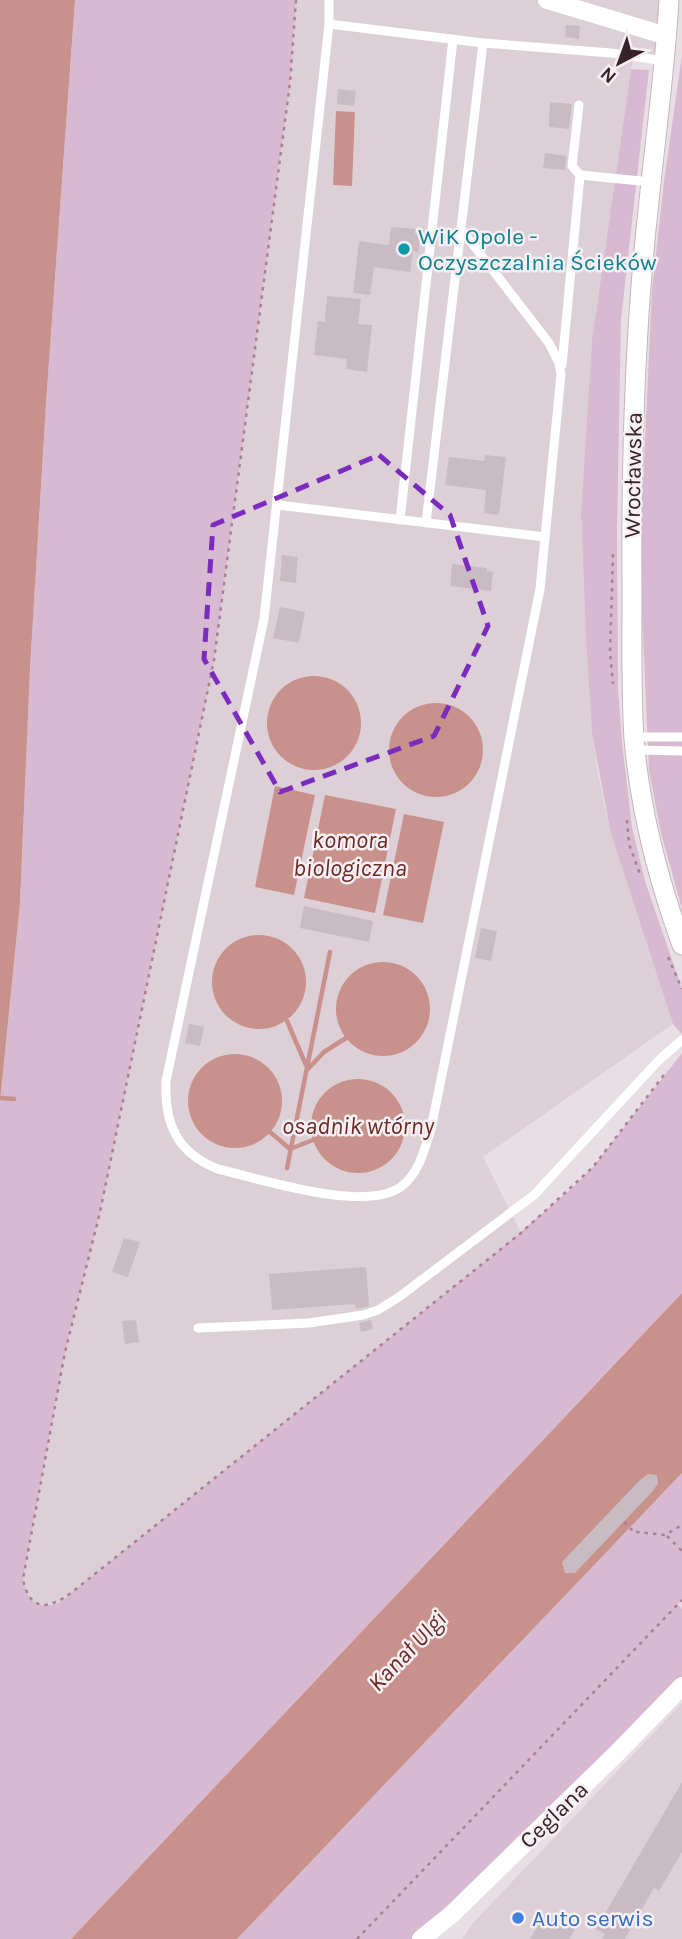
<svg xmlns="http://www.w3.org/2000/svg" width="682" height="1939" font-family="Karla,sans-serif">
  <style>
    .built { fill: #dcd0d6 }
    .green { fill: #d8b9d2 }
    .water { fill: #c9918b }
    .lines { fill: none; stroke-linecap: round; stroke-linejoin: round }
    .stream { stroke: #c9918b; stroke-width: 4.5 }
    .building { fill: #c9bbc2 }
    .secondary-casing { stroke: #c7b3bc; stroke-width: 21 }
    .path { stroke: #a98291; stroke-width: 2.5; stroke-dasharray: 3.5 5; stroke-linecap: butt }
    .service { stroke: #fff; stroke-width: 9 }
    .minor { stroke: #fff; stroke-width: 18 }
    .secondary { stroke: #fff; stroke-width: 19 }
    .marked { fill: none; stroke: #7b2cbf; stroke-width: 5; stroke-dasharray: 14 9; stroke-linejoin: round }
    .culture-dot { fill: #0f9aa8; stroke: #f6eff3; stroke-width: 2.5 }
    .shop-dot { fill: #3f7fe0; stroke: #f6eff3; stroke-width: 2.5 }
    .labels { text-anchor: middle; dominant-baseline: central; stroke-width: 5; stroke-linejoin: round; paint-order: stroke }
    .culture-label { font-size: 23px; fill: #0d838f; stroke: #f6eff3; text-anchor: start }
    .street-label { font-size: 23px; fill: #362229; stroke: #f6eff3 }
    .shop-label { font-size: 23px; fill: #366cbe; stroke: #f6eff3; text-anchor: start }
    .water-label { font-size: 24px; font-style: italic; fill: #6c2a22; stroke: #f6eff3 }
  </style>
  <rect width="100%" height="100%" fill="#e8dfe4"/>
  <path class="built" d="M296,0H661L656,64L633,61L631,69L592,340L581,512L586,640L592,734L599,779L611,834L673,1024L483,1157L521,1233L113,1561L59,1603L39,1604L31,1600L25,1591L23,1579L38,1499L65,1352L100,1212L214,660L290,83Z
    M682,1703V1939H462L473,1923Z"/>
  <path class="green" d="M75,0H296L290,83L214,660L100,1212L65,1352L23,1579C27,1601 36,1609 59,1603L496,1253L572,1188L593,1167L682,1053V1293L71,1939H0V1103L20,903L30,669L46,403Z
    M682,55V909L661,833L649,771L642,612V505L652,290L664,181Z
    M631,69L649,70L621,320L617,531L618,687L622,743L632,827L645,881L682,989V1034L673,1024L611,834L592,734L586,640L581,512L592,340Z
    M682,1473V1600L678,1604L682,1609V1686L421,1939H237Z"/>
  <path class="water" d="M0,0H75L46,403L30,669L20,903L0,1102Z
    M336,111L355,112L352,186L333,185Z
    M267 723a47 47 0 1 1 94 0a47 47 0 1 1-94 0Z
    M389 750a47 47 0 1 1 94 0a47 47 0 1 1-94 0Z
    M275,786L315,795L294,895L255,887Z
    M325,795L396,809L375,913L304,898Z
    M404,814L444,822L423,923L383,915Z
    M212 982a47 47 0 1 1 94 0a47 47 0 1 1-94 0Z
    M336 1009a47 47 0 1 1 94 0a47 47 0 1 1-94 0Z
    M188 1101a47 47 0 1 1 94 0a47 47 0 1 1-94 0Z
    M311 1126a47 47 0 1 1 94 0a47 47 0 1 1-94 0Z
    M682,1293V1473L237,1939H71Z"/>
  <g class="lines">
    <path class="stream" d="M287,1021L306,1065
      M307,1070L324,1052L346,1038
      M1,1098L14,1099
      M270,1132L290,1149L313,1140
      M287,1168L330,952"/>
  </g>
  <path class="building" d="M566,25L580,26L579,39L565,37Z
    M338,89L356,91L354,106L337,104Z
    M550,102L572,104L569,129L549,127Z
    M545,153L566,156L565,170L543,168Z
    M391,227L415,229V233L420,239L418,253L413,250L410,272L374,267L370,295L353,293L359,241L389,245Z
    M327,296L361,299L358,324L372,325L367,372L346,369L347,359L314,355L318,321L325,322Z
    M485,455L506,457L499,515L484,513L486,490L445,485L449,457L484,461Z
    M282,555L298,557L296,583L280,581Z
    M452,564L487,568L486,571L493,572L491,591L450,586Z
    M280,607L305,612L299,643L273,638Z
    M304,906L373,921L369,942L300,928Z
    M481,928L497,931L491,961L475,958Z
    M189,1024L204,1027L200,1046L185,1043Z
    M124,1238L140,1242L128,1277L112,1272Z
    M366,1267L369,1306L356,1309L355,1304L272,1310L269,1274Z
    M136,1320L139,1342L125,1344L122,1321Z
    M371,1320L373,1329L361,1332L359,1323Z
    M648,1474L657,1475L658,1483L653,1491L575,1573H565L562,1562L640,1480Z
    M682,1782V1852L659,1891L654,1888L625,1939H602L605,1934L596,1929Z
    M546,1911L575,1929L569,1939H530Z"/>
  <g class="lines">
    <g class="secondary-casing">
      <path id="secondary" d="M669,0C665,71 655,140 648,211C634,337 631,464 632,591C632,640 631,690 634,739C640,810 658,879 682,945"/>
    </g>
    <path class="path" d="M296,0L290,83L214,660L100,1212L65,1352L23,1579C29,1611 48,1610 71,1593L521,1233L593,1167L667,1071
      M613,554L610,652L613,684
      M627,820L629,844L640,874
      M668,957L682,989
      M624,1522L633,1531
      M636,1532L665,1535L682,1525
      M667,1536L682,1551
      M357,1939L682,1600"/>
    <path class="service" d="M329,0V24L264,619L166,1081C164,1124 177,1153 218,1169C261,1179 366,1214 402,1186C419,1173 425,1148 431,1129L540,589L561,374L559,363L549,343L461,229
      M329,24L483,43L611,53L665,61
      M579,105L572,166L580,175
      M562,365L580,175L651,182
      M278,505L545,537
      M400,520L453,39
      M426,523L483,43
      M635,737H682
      M636,750L682,751
      M198,1328L309,1323L363,1315L378,1310L399,1297L534,1195L660,1059L682,1040"/>
    <path class="minor" d="M547,0L667,36
      M421,1939L452,1914L618,1752L682,1686"/>
    <use href="#secondary" class="secondary"/>
  </g>
  <path class="marked" d="M379,455L450,515L488,626L434,736L280,792L204,659L213,525Z"/>
  <circle class="culture-dot" cx="404" cy="249" r="7"/>
  <circle class="shop-dot" cx="518" cy="1918" r="7"/>
  <g class="labels">
    <g class="culture-label">
      <text x="418" y="236">WiK Opole -<tspan x="418" dy="26">Oczyszczalnia Ścieków</tspan></text>
    </g>
    <g class="street-label">
      <text transform="translate(633 475) rotate(-89)">Wrocławska</text>
      <text transform="translate(554 1815) rotate(-44)">Ceglana</text>
    </g>
    <g class="shop-label">
      <text x="532" y="1918">Auto serwis</text>
    </g>
    <g class="water-label">
      <text x="350" y="840">komora<tspan x="350" dy="28">biologiczna</tspan></text>
      <text x="358" y="1126">osadnik wtórny</text>
      <text transform="translate(407 1651) rotate(-46)">Kanał Ulgi</text>
    </g>
  </g>
  <g transform="translate(619 63) rotate(221)" stroke="#f6eff3" stroke-width="5" paint-order="stroke">
  <path d="M0-5L12 26L0 18L-12 26Z" fill="#362229"/>
  <text y="-10" font-size="19" font-weight="bold" text-anchor="middle" fill="#362229">N</text>
  </g>
</svg>
